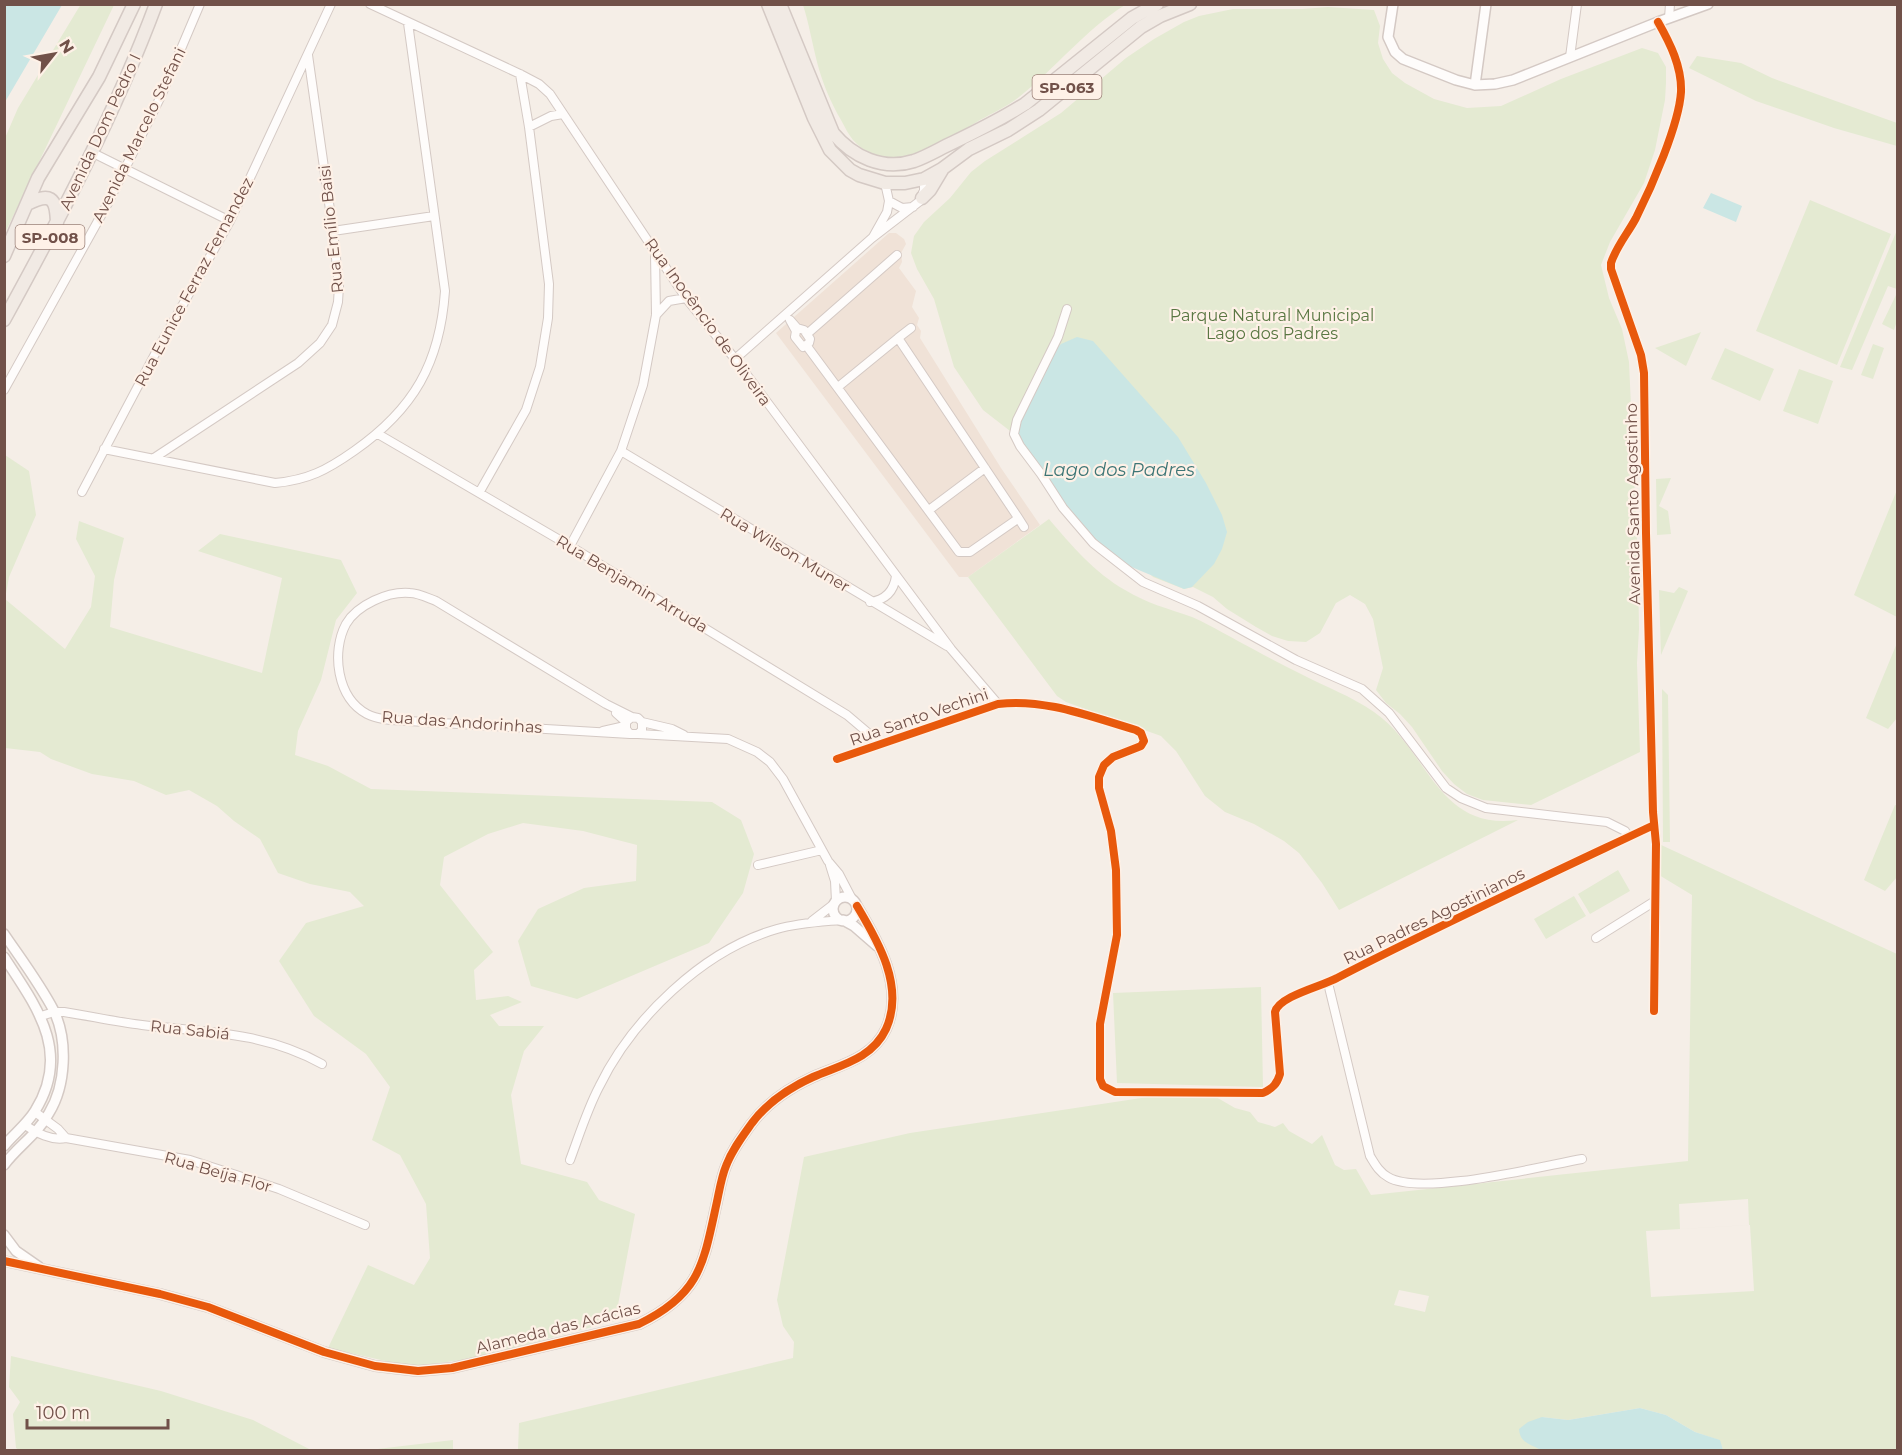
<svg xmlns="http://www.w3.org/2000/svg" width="1902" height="1455" font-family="Montserrat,sans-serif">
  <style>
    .residential { fill: #f0e2d7 }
    .green { fill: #e4ead2; fill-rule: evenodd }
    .water { fill: #cae6e4 }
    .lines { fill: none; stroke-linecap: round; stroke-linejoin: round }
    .minor-casing { stroke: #d4c9c4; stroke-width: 10 }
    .tertiary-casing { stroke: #d4c9c4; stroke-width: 12 }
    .primary-casing { stroke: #d4c9c4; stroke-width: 15 }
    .minor { stroke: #fefcfb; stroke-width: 8 }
    .tertiary { stroke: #fefcfb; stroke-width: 9 }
    .primary { stroke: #f1eae4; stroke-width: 12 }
    .cycleway-casing { stroke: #fef1e7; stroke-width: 11 }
    .cycleway { stroke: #e8590c; stroke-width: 8 }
    .labels { text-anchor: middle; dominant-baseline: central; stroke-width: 4.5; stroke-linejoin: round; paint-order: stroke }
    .shield { fill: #fef1e7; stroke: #9b8178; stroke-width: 1.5 }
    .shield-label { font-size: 15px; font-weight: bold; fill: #715149 }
    .street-label { font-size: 16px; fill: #715149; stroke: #fef1e7 }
    .park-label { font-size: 16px; fill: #597742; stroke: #fef1e7 }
    .water-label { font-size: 18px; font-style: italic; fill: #3e7676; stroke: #fef1e7 }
  </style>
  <rect width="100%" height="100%" fill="#f5eee7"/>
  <path class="residential" d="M889,233H896L904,239L906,244L901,253L902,262L899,268L916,291L912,307L919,318L917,325L921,331L920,338L1001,468L1040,525L968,577H959L776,333Z"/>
  <path class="green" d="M81,4L114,5L5,233V138L18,108Z
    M803,5H1125C1085,30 1056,68 1019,97C1008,106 993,113 980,120C946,141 888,180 853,140C848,134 845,127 841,120C831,103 822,82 817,62C812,42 809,24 803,5Z
    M1328,7L1374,10L1380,26L1378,43L1383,59L1392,73L1405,83L1434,99L1467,108L1501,106L1561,79L1642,48L1658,53L1666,67V83L1665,100L1655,150L1644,183L1610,242L1601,265L1609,298L1622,329L1629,362L1638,563L1639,629L1637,663L1640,752L1531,805L1483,800L1467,794L1454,784L1442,771L1412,727L1400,714L1386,703L1376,690L1383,668L1373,619L1365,604L1350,595L1336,603L1320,633L1306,642L1288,641L1272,636L1256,627L1227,609L1213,597L1193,587L1184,589L1153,577L1014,434L983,410L954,367L934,299L917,269L911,253L914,236L924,222L950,198L971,172L985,161L1061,113L1126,58L1154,39L1184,22L1199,16L1233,9H1302Z
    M1697,56L1741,63L1772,78L1897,123V146L1834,128L1756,101L1689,68Z
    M1810,200L1891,234L1837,365L1756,331Z
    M1897,230V289L1888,286L1852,370L1840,367Z
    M1896,295L1897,321L1894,330L1882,324Z
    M1701,332L1686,366L1655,348L1696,334Z
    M1873,344L1884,348L1873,379L1861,375Z
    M1725,348L1774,369L1760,401L1711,379Z
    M1799,369L1833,381L1818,424L1783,411Z
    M5,455L29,471L36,515L9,577L5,599Z
    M1671,478L1659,506L1668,511L1671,534L1657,535L1656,479Z
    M1897,490V617L1854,595Z
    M1049,519C1071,545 1095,573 1125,590C1146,603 1169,609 1192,617C1213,626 1233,639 1253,649C1269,658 1285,666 1301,674C1326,687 1351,696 1374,712C1429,750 1436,831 1518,820L1339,910L1322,883L1299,853L1284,841L1254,824L1225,812L1205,796L1176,751L1161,736L1066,702L1057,696L968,577Z
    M79,521L124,538L114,580L110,627L262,673L282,578L198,551L220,534L341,560L357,593L336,620L321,680L298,731L295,755L328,766L371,789L712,802L741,820L754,854L743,893L709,943L577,999L531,986L518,941L538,909L584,888L636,881L637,845L583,831L523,823L488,834L444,857L440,885L493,952L474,970L476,1000L508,996L522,1002L490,1015L499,1026H544L524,1051L511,1095L521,1164L587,1182L599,1200L635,1214L615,1321L475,1358L412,1367L328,1348L368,1265L414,1285L430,1258L426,1204L400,1155L372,1140L390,1087L366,1054L314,1016L279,961L306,923L364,906L350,892L310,884L278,873L260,839L234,821L217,806L189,790L166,795L134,781L92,774L51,759L40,752L5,748V599L65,649L91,607L95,576L76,539Z
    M1679,587L1688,591L1661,655L1659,590L1674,593Z
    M1897,643V718L1888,729L1866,718Z
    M1662,689L1668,695L1670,842H1663Z
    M1895,805L1898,806L1897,873V877L1885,891L1864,880Z
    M1659,844L1897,954V1450H1723L1719,1440L1695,1432L1666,1415L1640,1408L1568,1420L1542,1417L1539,1449L1541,1450H518L519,1423L793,1358L794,1342L783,1326L777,1300L804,1157L910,1133L1161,1095L1209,1093L1235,1108L1250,1112L1258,1122L1275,1127L1283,1123L1289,1131L1312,1144L1322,1135L1335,1165L1344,1170L1356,1169L1371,1195L1688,1161L1692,895L1659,875ZM1748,1199L1749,1225L1680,1229L1679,1204ZM1750,1225L1754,1291L1651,1297L1646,1231ZM1399,1290L1429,1296L1425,1312L1394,1305Z
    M1618,870L1630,891L1590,914L1578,894Z
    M1574,896L1586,916L1546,939L1534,919Z
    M1261,987L1263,1087L1117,1083L1113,993Z
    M11,1356L161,1391L253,1420L311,1450H19L16,1448L13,1414L20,1402L9,1387Z
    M453,1440V1450H369Z"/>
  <path class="water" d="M5,4L62,5L5,102L4,5Z
    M1711,193L1742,206L1736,222L1703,208Z
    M1077,337L1093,341L1178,437L1206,483L1222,515L1227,532L1222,549L1214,564L1192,587L1184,589L1122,563L1082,528L1014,434L1049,356L1061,344Z
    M1640,1408L1666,1415L1695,1432L1720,1440L1723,1450H1541C1530,1444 1520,1443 1519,1429L1528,1422L1542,1417L1568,1420Z"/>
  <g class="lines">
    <g class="minor-casing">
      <path id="minor" d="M370,4L520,74L539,84L550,94L686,298L735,359L951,649L998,704
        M1669,18L1670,4
        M1570,57L1577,4
        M529,127L551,116L563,114
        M91,152L230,221
        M885,183L889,201L902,208L913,207
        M333,231L434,216
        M873,237L887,212L889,201
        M1067,309L1058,337L1017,420L1014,434L1020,446L1041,474L1063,508L1093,543L1143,582L1198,606L1296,660L1362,689L1389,713L1446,788L1461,798L1486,808L1607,822L1625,831L1629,837
        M656,315L669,301L686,298
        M790,320L797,328L804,330L810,339L809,343L803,347L795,337L796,331Z
        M807,334L897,255
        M898,338L911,328
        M806,345L959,552H970L1016,520L1017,516L898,338L838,387
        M735,359L872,238L920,201L924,190V179
        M4,390L108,203L161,96L200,4
        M378,434L570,546L847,715L880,743
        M104,449L275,483C308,480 327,470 354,451C414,409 440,363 445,291L408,23
        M621,451L947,646
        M154,458L298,363L320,343L332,325L338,302L339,286L333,231L308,55
        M82,492L155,354L230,221L331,4
        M479,493L526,410L540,367L548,318L549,284L529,127L520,74
        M929,510L985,468
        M1017,516L1024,527
        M570,546L621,451L643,385L656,315L655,254
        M870,602C886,600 894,591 896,576
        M616,713L626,722V729L630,734H638L642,730V722L638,718L632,717L626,722
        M642,722L672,729L684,735
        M603,731L625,726
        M630,734L408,721C394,720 379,720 367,714C337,698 331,652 346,624C357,605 388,591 410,593C418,593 428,598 436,601L606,704L632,717
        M638,734L728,739L757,752L770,762L783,779L828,861L839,874L852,899
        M837,759L998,704C1045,698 1091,717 1136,730L1141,733L1144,741L1141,746L1113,757L1104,765L1099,777V788L1111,831L1116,870L1117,935L1100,1024V1079L1103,1086L1115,1092L1263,1093C1273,1088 1277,1084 1280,1074L1275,1012C1279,996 1323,986 1337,978C1442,924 1548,875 1654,825
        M758,865L822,850
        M830,865L835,881L836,901
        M812,921L834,904
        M1596,938L1655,901
        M1328,983L1370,1156C1375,1164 1379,1172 1388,1177C1421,1197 1542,1166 1582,1159
        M1654,1011L1656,844L1653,812L1646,533L1644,373L1641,355L1611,269V263C1616,247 1628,233 1636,218C1651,188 1679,125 1681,92C1682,67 1670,43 1658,22
        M41,1016L54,1012H64C90,1016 116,1022 142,1025C205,1032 265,1032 322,1064
        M35,1112L58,1129L66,1138
        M25,1125C37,1133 51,1141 66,1138L190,1160L279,1189L365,1225
        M570,1160C579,1136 587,1110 599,1087C632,1019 703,950 777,929C798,923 819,922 841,920"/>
    </g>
    <g class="tertiary-casing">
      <path id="tertiary" d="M1393,4L1388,37L1395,52L1403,59L1456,80L1475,85L1495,84L1513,80L1658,22L1708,4
        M1475,85L1486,4
        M833 909a12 12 0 1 1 24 0a12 12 0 1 1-24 0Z
        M843,920L854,926L877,946
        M4,934C21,959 40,984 54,1011C68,1041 66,1085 49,1113C38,1134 18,1146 4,1165
        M4,957C36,1006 72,1052 35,1111C27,1124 14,1134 4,1146
        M4,1235L16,1251L39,1267
        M4,1261L160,1294L208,1307L324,1352L375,1366L418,1371L452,1368L639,1324C699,1295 703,1266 716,1206C719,1193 721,1178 726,1166C732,1150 742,1137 752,1123C767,1103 789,1088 813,1077C840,1065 872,1059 886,1029C905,987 878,941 857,906"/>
    </g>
    <g class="primary-casing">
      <path id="primary" d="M768,4L814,118L830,150L850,170L859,175L885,183H905L924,179L942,169L969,149L1008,130L1039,110L1141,27L1160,16L1190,4
        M780,4L833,133C853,157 883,171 914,161C928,156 939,149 952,143C977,131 1001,119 1025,104L1132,18L1157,4
        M922,198L930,190L942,170
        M27,204C50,193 56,196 57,223
        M4,256L38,178L99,77L134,4
        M4,320C60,218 115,114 156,4"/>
    </g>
    <use href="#minor" class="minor"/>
    <use href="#tertiary" class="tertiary"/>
    <use href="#primary" class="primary"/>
    <g class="cycleway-casing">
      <path id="cycleway" d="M837,759L998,704C1045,698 1091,717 1136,730L1141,733L1144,741L1141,746L1113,757L1104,765L1099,777V788L1111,831L1116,870L1117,935L1100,1024V1079L1103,1086L1115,1092L1263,1093C1273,1088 1277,1084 1280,1074L1275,1012C1279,996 1323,986 1337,978C1442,924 1548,875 1654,825
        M1654,1011L1656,844L1653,812L1646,533L1644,373L1641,355L1611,269V263C1616,247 1628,233 1636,218C1651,188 1679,125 1681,92C1682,67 1670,43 1658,22
        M4,1261L160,1294L208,1307L324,1352L375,1366L418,1371L452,1368L639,1324C699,1295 703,1266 716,1206C719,1193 721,1178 726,1166C732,1150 742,1137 752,1123C767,1103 789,1088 813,1077C840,1065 872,1059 886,1029C905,987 878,941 857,906"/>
    </g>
    <use href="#cycleway" class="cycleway"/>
  </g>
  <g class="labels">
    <g class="shield">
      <rect x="1032.5" y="75" width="69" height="24" rx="4.5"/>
      <rect x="15.5" y="225" width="69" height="24" rx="4.5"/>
    </g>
    <g class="shield-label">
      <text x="1067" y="87">SP-063</text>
      <text x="50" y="237">SP-008</text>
    </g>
    <g class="street-label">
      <text transform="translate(100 132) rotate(-65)">Avenida Dom Pedro I</text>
      <text transform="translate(139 135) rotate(-64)">Avenida Marcelo Stefani</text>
      <text transform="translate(331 229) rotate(-96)">Rua Emílio Baisi</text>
      <text transform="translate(194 282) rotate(-62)">Rua Eunice Ferraz Fernandez</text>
      <text transform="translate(708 322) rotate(54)">Rua Inocêncio de Oliveira</text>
      <text transform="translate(1633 504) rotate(-91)">Avenida Santo Agostinho</text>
      <text transform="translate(785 550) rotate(31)">Rua Wilson Muner</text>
      <text transform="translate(632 584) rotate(31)">Rua Benjamin Arruda</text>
      <text transform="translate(919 717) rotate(-19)">Rua Santo Vechini</text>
      <text transform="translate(462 722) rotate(4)">Rua das Andorinhas</text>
      <text transform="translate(1434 916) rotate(-26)">Rua Padres Agostinianos</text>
      <text transform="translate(190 1030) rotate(6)">Rua Sabiá</text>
      <text transform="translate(218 1172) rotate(16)">Rua Beíja Flor</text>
      <text transform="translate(558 1328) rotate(-14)">Alameda das Acácias</text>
    </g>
    <g class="park-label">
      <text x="1272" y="315">Parque Natural Municipal<tspan x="1272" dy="18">Lago dos Padres</tspan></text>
    </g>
    <g class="water-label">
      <text x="1119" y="470">Lago dos Padres</text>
    </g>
  </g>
  <rect width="1902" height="1455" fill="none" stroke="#715149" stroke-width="12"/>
  <g transform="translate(54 54) rotate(59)" stroke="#fef1e7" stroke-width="4.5" paint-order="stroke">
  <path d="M0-4.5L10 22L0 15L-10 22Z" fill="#715149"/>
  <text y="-9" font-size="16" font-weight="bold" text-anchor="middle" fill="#715149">N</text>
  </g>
  <path d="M27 1419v9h141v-9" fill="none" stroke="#715149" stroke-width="3"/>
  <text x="36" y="1419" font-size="18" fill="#715149" stroke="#fef1e7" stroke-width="4.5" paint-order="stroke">100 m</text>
</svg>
